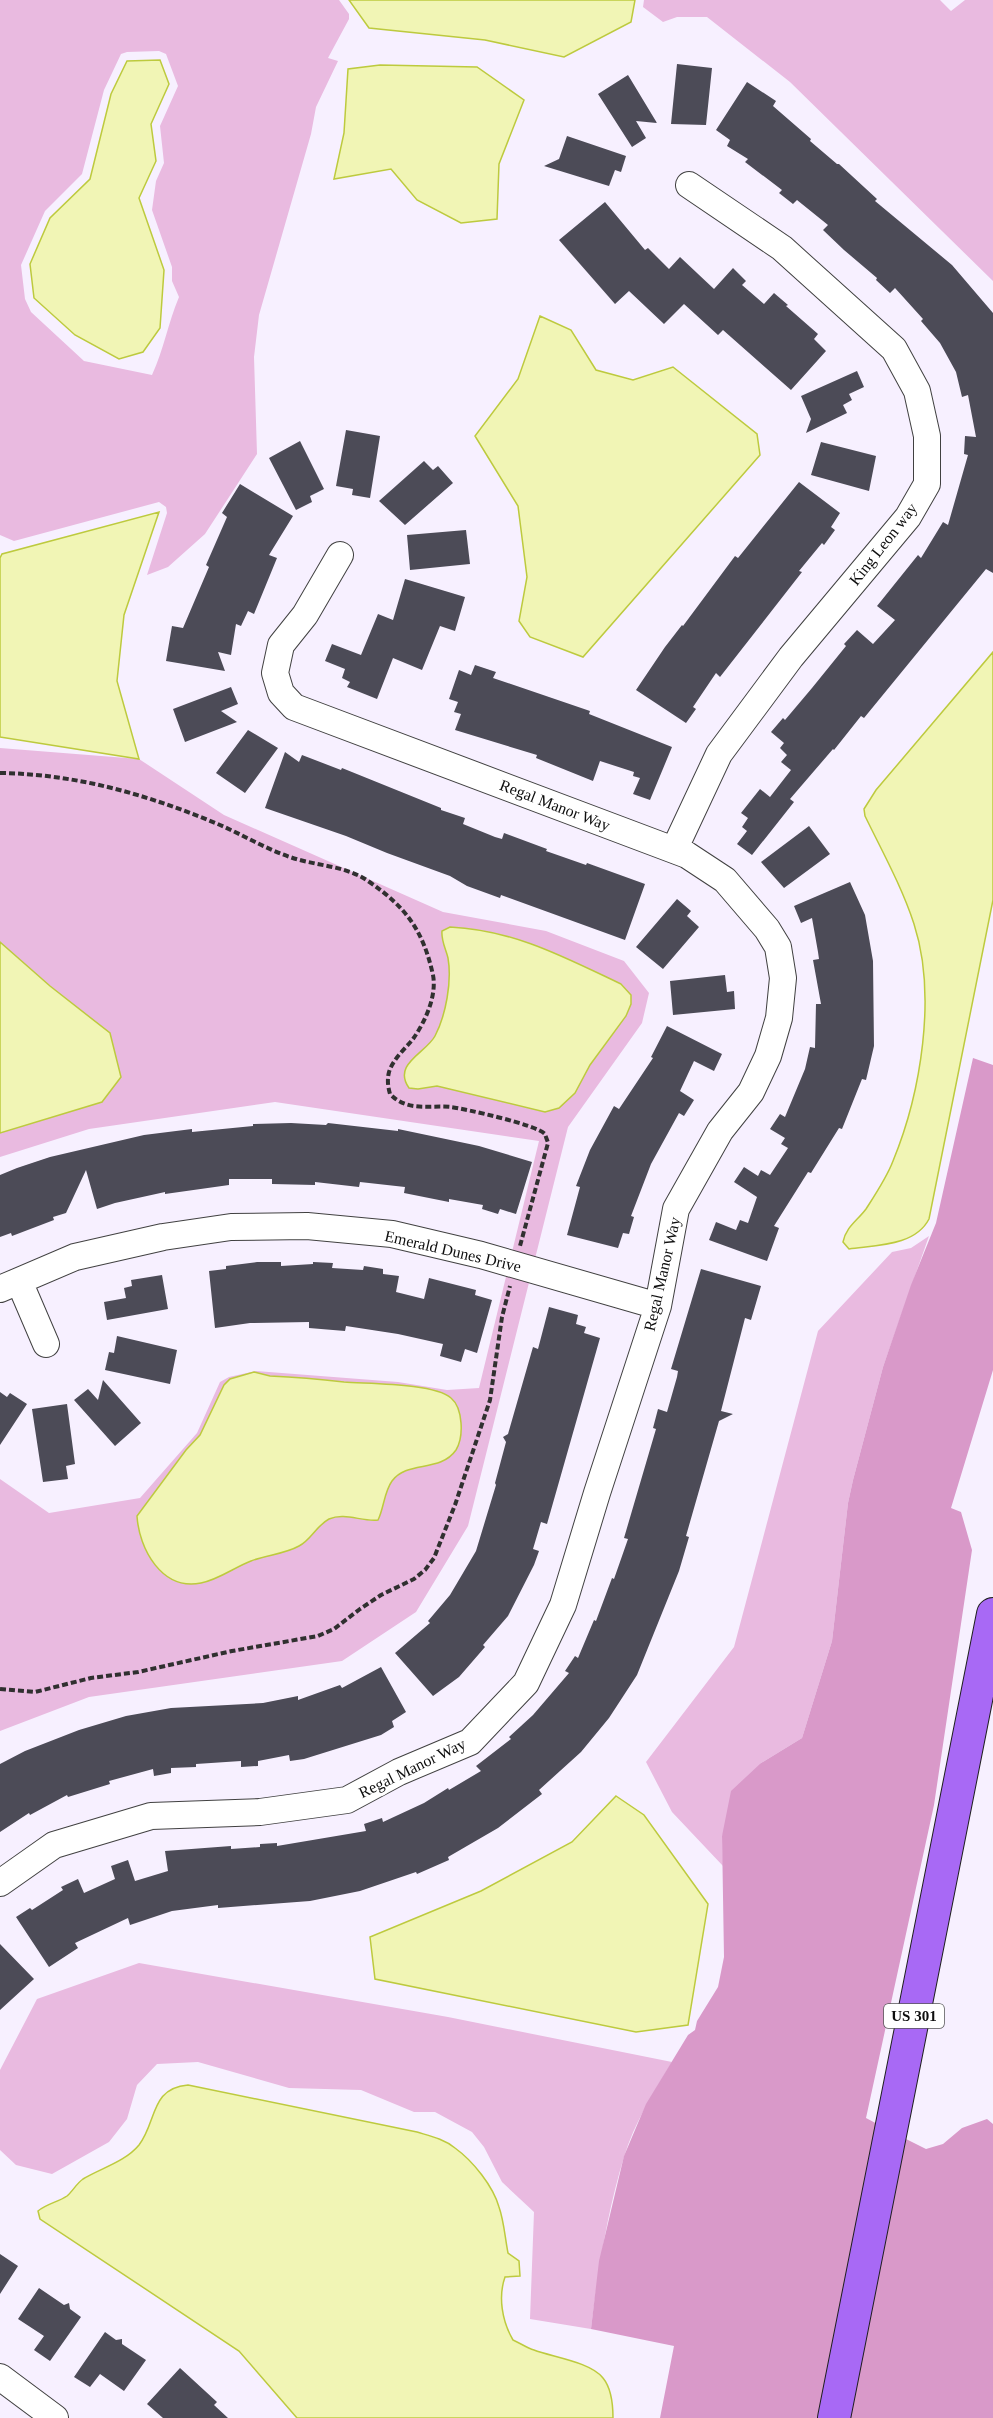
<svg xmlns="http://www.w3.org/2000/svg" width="993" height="2418" font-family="Georgia,serif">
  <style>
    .green { fill: #e9bae0; fill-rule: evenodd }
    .forest { fill: #d999c9 }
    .water { fill: #f1f5b5; stroke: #bdca3e; stroke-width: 1.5 }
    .building { fill: #4c4b57 }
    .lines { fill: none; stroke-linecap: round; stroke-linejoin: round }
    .minor-casing { stroke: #414141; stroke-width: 28 }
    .major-casing { stroke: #1f1f1f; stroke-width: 34 }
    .path { stroke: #303030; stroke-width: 4; stroke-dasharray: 6 3; stroke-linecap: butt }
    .minor { stroke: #fff; stroke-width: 26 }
    .major { stroke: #a869f5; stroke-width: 32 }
    .labels { text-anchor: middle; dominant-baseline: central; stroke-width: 6; stroke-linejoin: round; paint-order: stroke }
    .shield { fill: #fff; stroke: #565656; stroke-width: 1.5 }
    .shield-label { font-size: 15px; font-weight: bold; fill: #0e0e0e }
    .street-label { font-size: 16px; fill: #0e0e0e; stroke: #fff }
  </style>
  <rect width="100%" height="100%" fill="#f7f0ff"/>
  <path class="green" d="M0,0H339L349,14V19L328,58L338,61L316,107L311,134L259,315L254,357L257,454L205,534L168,567L147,575L167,513L166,507L159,502L14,541L0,535ZM159,51L166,54L178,86L160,126L164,163L156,181L152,210L172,267V281L179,297C168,323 164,349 152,375L84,361L31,312L25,299L21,265L45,211L82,174L104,90L121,54L127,52Z
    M644,0H940L951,11L965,0H993V281L790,82L707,17H677L663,22L643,7Z
    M0,748L139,759L224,815L443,912L546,931L624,961L649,993L642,1023L568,1127L468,1526L416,1612L342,1661L89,1697L0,1731V1479L49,1513L140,1498L197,1433L220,1382L229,1377L256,1371L398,1382L447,1390L479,1388L539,1141L275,1102L89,1129L0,1157Z
    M929,1236L883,1367L853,1480L848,1503L832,1641L802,1738L761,1763L722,1836L723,1866L672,1812L646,1762L734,1647L818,1331L892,1252L911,1248Z
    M139,1963L448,2017L672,2062C654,2092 634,2123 624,2157C607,2213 598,2271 591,2329L530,2319L534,2212L502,2182L484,2147L472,2132L435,2112H414L361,2090L289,2088L198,2062L157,2064L137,2085L127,2119L109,2142L52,2174L16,2165L0,2150V2070L37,1999Z"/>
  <path class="forest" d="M973,1058L993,1065V1370L951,1508L961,1512L972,1550L934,1805L866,2118L881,2126L824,2418H660L674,2346L591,2329L599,2261L624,2156L646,2104L688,2035L695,2030L697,2021L718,1987L724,1957L722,1836L731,1791L761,1763L802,1738L832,1641L848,1503L853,1480L883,1367L911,1285L936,1223Z
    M987,2119L993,2124V2418H844L900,2136L926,2149L943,2144L962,2128Z"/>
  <path class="water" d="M349,0H635L631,22L564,57L485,40L369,28Z
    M160,60L169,84L151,124L156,161L139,198L164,270L160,328L143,352L119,359L75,335L34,298L30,264L50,218L90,179L111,94L127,61Z
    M380,65L477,67L524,100L499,164L497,219L461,223L417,200L391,169L334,179L344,133L348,69Z
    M540,316L571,330L596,370L633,380L673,367L757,434L760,455L583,657L530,637L519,621L527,577L518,506L475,436L518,379Z
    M159,512L124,615L117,681L139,759L0,737V558L2,554Z
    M993,652V900L929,1219C915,1246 877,1245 849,1249L843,1242C846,1227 857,1221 866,1209C875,1195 887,1177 893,1161C921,1093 937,995 914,924C902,887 882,851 865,816L864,809L876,790Z
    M450,927C514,930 564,957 621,984L631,995V1004L626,1016L590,1065L575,1093L559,1108L545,1112L437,1086L418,1089L409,1088C392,1064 426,1053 435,1036C446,1015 452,981 448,958C446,949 441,941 442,931Z
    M0,942L50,986L110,1033L121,1077L102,1102L0,1133Z
    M254,1372L270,1376C295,1377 319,1379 344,1382C367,1384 434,1383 451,1398C463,1408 464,1437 456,1450C440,1473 407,1460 392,1481C384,1492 384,1508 378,1520C362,1522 345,1512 329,1519C316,1526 311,1540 299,1546C285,1554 266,1555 251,1561C235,1567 218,1580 201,1583C162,1591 139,1549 137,1516L186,1450L200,1435L224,1385L230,1379Z
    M616,1796L644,1815L708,1904L688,2025L636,2032L375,1979L370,1937L481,1891L572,1842Z
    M188,2085L417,2132C430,2136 444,2139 455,2148C473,2161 493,2186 499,2207C504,2221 505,2238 508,2253L519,2261L520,2276L505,2277C498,2297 502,2321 513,2340C520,2343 527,2348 534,2350C552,2357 591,2362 603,2378C612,2389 613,2405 613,2418H297L239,2351L40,2219L38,2211C46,2204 58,2202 67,2196C73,2191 76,2184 83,2179C101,2168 125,2162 139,2145C157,2122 150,2088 188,2085Z"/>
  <path class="building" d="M677,64L712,68L706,125L671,124Z
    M628,75L657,123L636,121L646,138L632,147L598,94Z
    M747,82L776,101L773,106L811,139L810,141L837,164H839L877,199L875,201L952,265L993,313V573L986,569L864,718L861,716L834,750L833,749L790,799L794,802L752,855L737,844L747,831L742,827L748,818L741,813L760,789L770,797L791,770L781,762L787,755L780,748L784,743L771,732L783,718L785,720L812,688L846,646L844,644L857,630L873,644L895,620L877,606L918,555L921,558L943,522L948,525L968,455L964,454L965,436L976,437L968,395L962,397L956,372L940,343L921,321L923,319L895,288L890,293L876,280L877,278L844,250L823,230L828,225L797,200L793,204L779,193L782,190L745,162L748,159L727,146L730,140L716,130Z
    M567,136L626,156L621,172L615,170L609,186L544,166L559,159Z
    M605,202L645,250L648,248L669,269L680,257L714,289L733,268L746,281L742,285L764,304L774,293L788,305L786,306L818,334L814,339L826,351L791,390L723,330L718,335L684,304L664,324L629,291L615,304L559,240Z
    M857,371L864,387L849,394L852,400L843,405L847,413L806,433L811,419L801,396Z
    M346,430L380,436L370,498L352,495L353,489L336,486Z
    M300,441L324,489L310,496L312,502L296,510L269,458Z
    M821,442L876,456L869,491L811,475Z
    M424,461L433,470L438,466L453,483L405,525L379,501Z
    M799,482L840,513L831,527L835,530L824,545L822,543L799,571L802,572L720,677L716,673L693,707L696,709L686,723L636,690L665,647L682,625L683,626L735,556L738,558Z
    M240,484L293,516L269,555L277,558L261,597L254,614L248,611L241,626L236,624L231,655L218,652L225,671L166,661L172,626L183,628L209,567L206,565L227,517L222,513Z
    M466,530L470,564L410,570L407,535Z
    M405,579L465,597L455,631L440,626L422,670L393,658L377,699L347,687L350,682L342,678L345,669L325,661L332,644L361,655L378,614L393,620Z
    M475,665L496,672L493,678L590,711L589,714L672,747L650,800L633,794L640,778L633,776L634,772L600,761L593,781L536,758L537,755L455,730L461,714L454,712L458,702L449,699L459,670L471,675Z
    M231,687L238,704L221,711L237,722L185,742L173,709Z
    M248,730L278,748L245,793L216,773Z
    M285,752L299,762L302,755L341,770L342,768L441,808V810L465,818L463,824L495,837L502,839L504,833L547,849L546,851L586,865L587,863L645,884L625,940L501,895L500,898L467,886L450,876L387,853L346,836L265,808Z
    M809,826L830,854L784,888L761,862Z
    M850,882L865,915L873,961L874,1046L866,1080L862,1079L842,1129L839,1128L811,1173L808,1172L774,1226L779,1228L767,1261L709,1240L716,1222L736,1230L740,1220L748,1223L757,1197L734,1182L744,1167L758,1176L761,1170L770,1175L788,1148L781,1144L785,1138L770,1129L780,1114L785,1117L805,1069L810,1047L815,1048L816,1004H821L813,960L819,959L818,952L812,918L801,923L794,906Z
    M677,899L691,911L687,916L699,927L663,969L636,947Z
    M725,975L727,992L734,991L735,1009L673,1015L670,981Z
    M667,1026L722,1054L714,1071L694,1061L680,1091L694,1100L684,1116L679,1113L651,1164L631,1216L634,1217L629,1234L623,1233L618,1248L567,1235L580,1187L576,1186L590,1150L614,1106L619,1109L653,1058L651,1057Z
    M291,1123L326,1125L328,1123L398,1131V1129L479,1146L532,1162L516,1214L500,1209L498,1214L482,1209L483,1205L449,1199V1202L404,1193L405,1187L360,1182L359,1187L315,1182V1185L272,1184V1179H229V1185L165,1194V1192L115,1203L97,1209L86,1170L66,1213L53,1217L54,1220L12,1236L11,1233L0,1237V1175L17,1168L50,1157L144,1135L192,1129V1132L253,1126V1124Z
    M257,1262H281V1266L313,1264V1262L333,1263L332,1268L363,1270L364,1266L383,1269V1274L399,1276L396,1292L424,1299L429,1278L476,1290L475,1295L492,1300L477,1353L465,1349L461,1362L440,1356L443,1344L398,1334L346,1326L345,1331L309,1328V1322L250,1323L215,1328L209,1271L226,1269V1266Z
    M701,1269L761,1286L751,1320L745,1318L721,1411L733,1414L719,1421L686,1536L689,1537L679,1571L637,1675L609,1718L581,1752L539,1790L542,1794L498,1828L448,1857L449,1860L417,1874L416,1872L360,1891L310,1901L218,1908V1905L172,1911L130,1925L128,1918L75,1943L78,1948L49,1967L16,1917L30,1908L32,1910L63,1890L61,1887L78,1879L84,1893L115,1879L111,1866L128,1860L135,1881L168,1871L165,1851L231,1846V1849L260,1847V1844L277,1843V1846L366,1831L364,1824L382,1818L383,1822L424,1803L448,1788L449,1790L481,1771L476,1766L511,1739L509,1737L533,1715L569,1673L565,1671L575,1656L578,1658L594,1620L596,1621L612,1578L614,1579L628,1539L624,1538L656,1429L653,1428L658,1409L667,1412L677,1377L678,1371L671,1369Z
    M162,1275L168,1309L107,1320L104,1302L126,1298L124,1288L132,1286L131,1280Z
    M549,1307L578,1315L576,1324L586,1327L584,1333L600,1338L547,1524L541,1522L533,1549L539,1551L534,1565L508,1616L483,1645L485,1647L459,1677L433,1696L395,1653L430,1623L428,1621L450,1595L476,1551L496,1485L495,1483L506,1442L503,1437L508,1434L533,1347L538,1349Z
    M117,1336L177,1350L170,1384L105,1370L109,1352L114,1353Z
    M103,1380L141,1423L115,1446L74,1400L88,1389L98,1400Z
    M0,1392L7,1397L10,1393L27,1404L0,1445Z
    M67,1404L75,1464L66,1466L68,1479L43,1482L32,1409Z
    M381,1667L406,1712L392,1721L394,1727L381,1735L304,1759L290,1761L289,1755L258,1761V1766L241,1767V1761L196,1764V1767L171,1768V1773L154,1776L153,1769L109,1781L110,1784L68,1797L67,1795L30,1815L29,1813L0,1832V1764L25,1751L79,1730L126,1716L171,1708L263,1703L298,1696V1700L340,1685L342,1688Z
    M0,1944L34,1979L0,2010Z
    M0,2254L18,2266L0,2294Z
    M39,2288L64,2305L69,2303L70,2309L81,2317L50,2361L34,2350L44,2336L18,2319Z
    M105,2332L116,2340L122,2339V2344L146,2360L124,2391L100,2374L90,2387L74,2377Z
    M180,2368L217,2402L214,2405L228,2418H163L147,2404Z"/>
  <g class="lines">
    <g class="minor-casing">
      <path id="minor" d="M674,850L719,754L791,657L908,517L927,484V436L917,391L894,349L782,248L689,185
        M19,1281L46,1344
        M0,1289L75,1257L163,1237L231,1227L307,1226L392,1234L481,1255L658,1306
        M0,1883L54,1845L151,1816L260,1812L347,1800L399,1772L470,1742L526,1683L563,1605L597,1493L658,1306L676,1209L720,1131L751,1092L768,1056L779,1018L783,978L778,947L767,929L725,880L687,855L294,707L281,693L275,673L281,645L305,615L340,555
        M0,2377L55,2418"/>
    </g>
    <g class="major-casing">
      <path id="major" d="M834,2418L993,1614"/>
    </g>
    <path class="path" d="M0,773C77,774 149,795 220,825C243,835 266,849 290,857C315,866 345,865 368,881C406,907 423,930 433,975C437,996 425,1022 413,1039C405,1049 393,1059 389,1072C387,1080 388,1087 390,1094C407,1112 429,1105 451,1107C466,1109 537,1125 545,1134C545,1135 548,1142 548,1143L520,1246
      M0,1689L35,1692L91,1678L138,1672L232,1651L318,1636L334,1629L360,1609L381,1595L414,1579L425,1570L434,1558L455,1505L490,1400L502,1317L510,1286"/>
    <use href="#minor" class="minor"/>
    <use href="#major" class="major"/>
  </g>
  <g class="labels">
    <rect class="shield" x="884" y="2004" width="60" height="24" rx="4.5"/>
    <g class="shield-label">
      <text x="914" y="2016">US 301</text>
    </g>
    <g class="street-label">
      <text transform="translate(883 544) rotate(-52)">King Leon way</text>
      <text transform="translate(555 805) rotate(21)">Regal Manor Way</text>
      <text transform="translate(453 1251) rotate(13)">Emerald Dunes Drive</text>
      <text transform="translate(662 1274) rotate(-77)">Regal Manor Way</text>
      <text transform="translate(412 1768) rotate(-26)">Regal Manor Way</text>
    </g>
  </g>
</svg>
